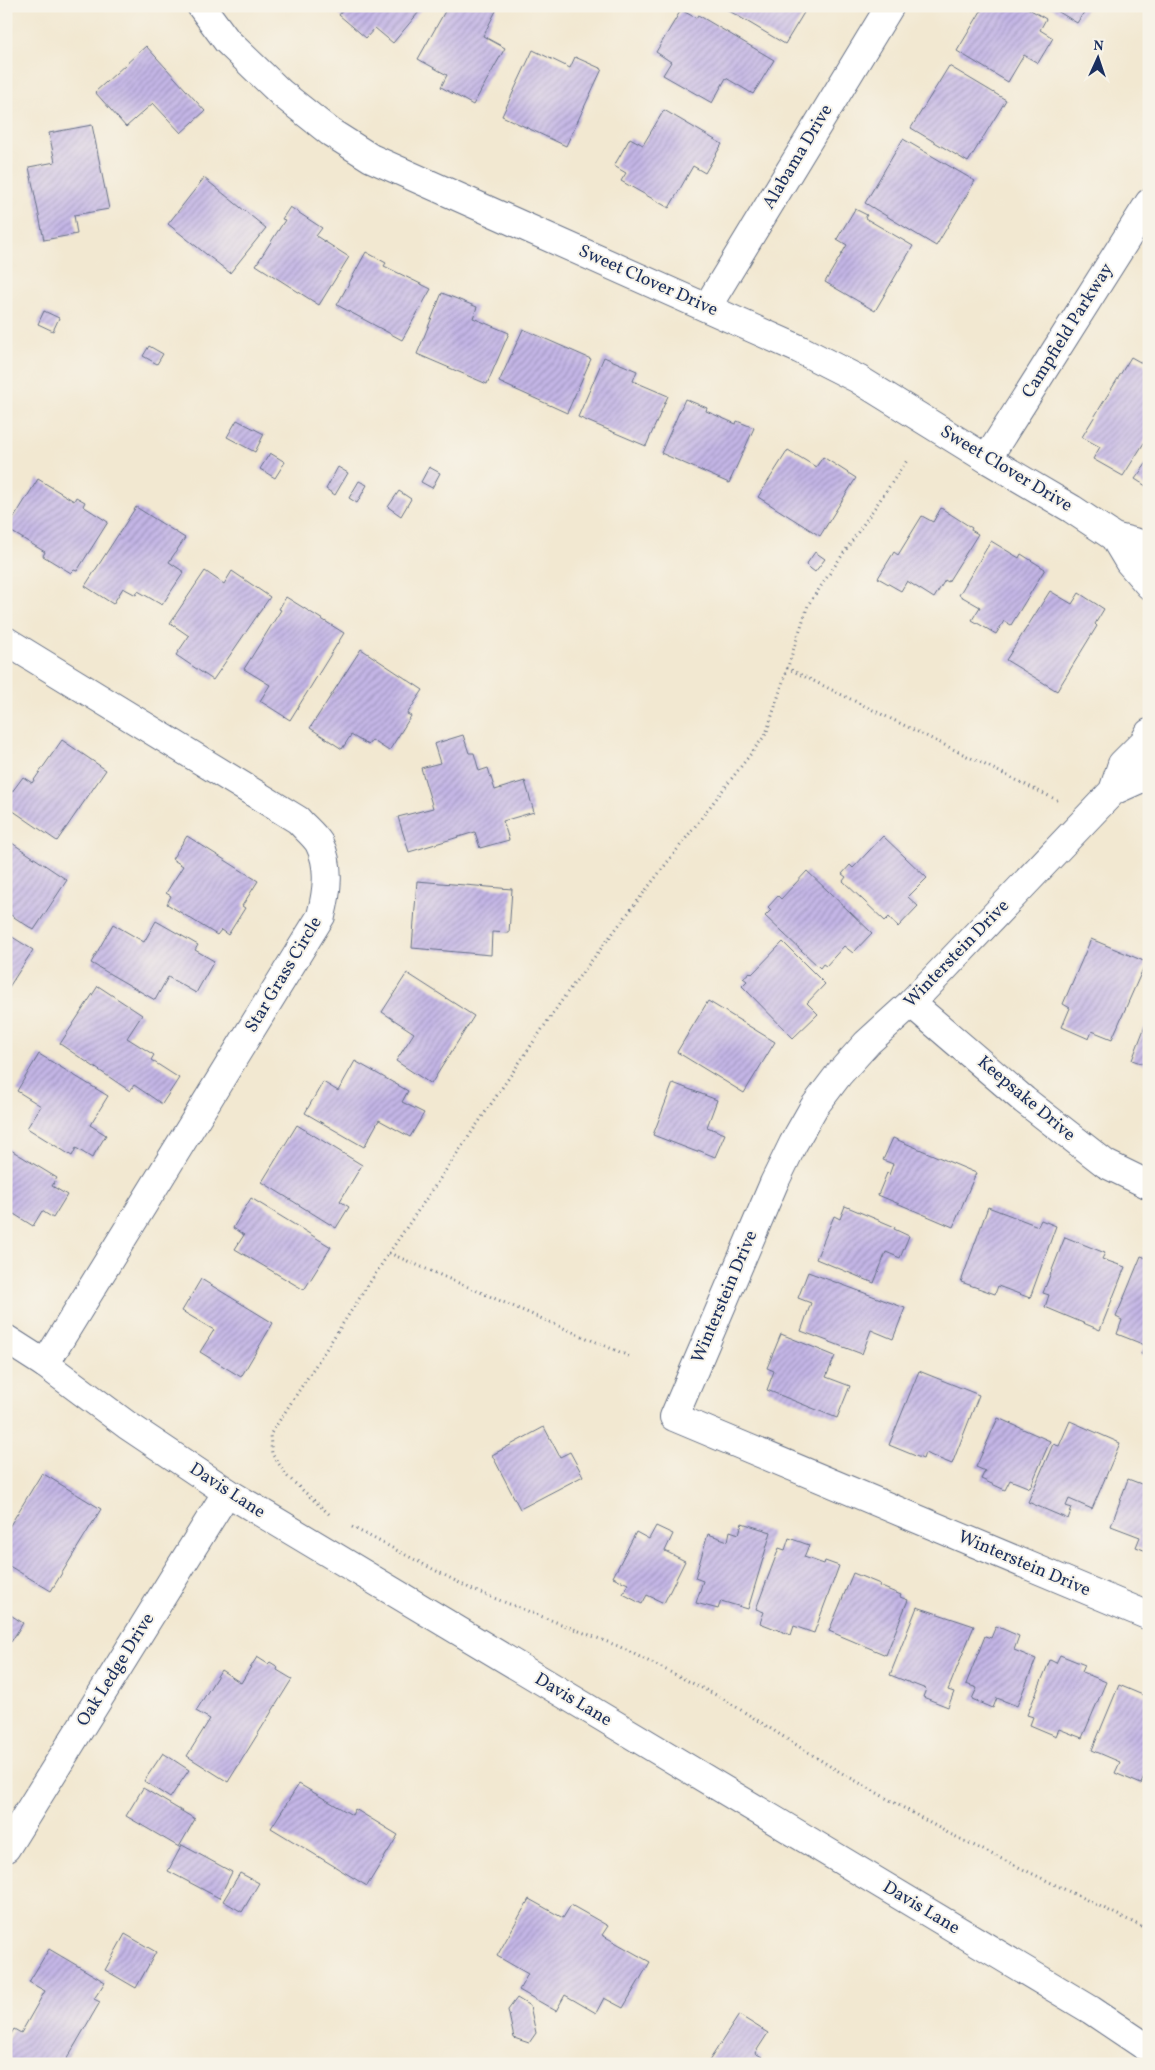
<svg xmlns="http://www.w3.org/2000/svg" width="1155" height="2070" font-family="Vollkorn,serif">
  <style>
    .building { fill: url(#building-hatch) }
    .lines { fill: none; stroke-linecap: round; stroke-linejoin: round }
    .street-casing { stroke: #667086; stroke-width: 30 }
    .secondary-casing { stroke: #667086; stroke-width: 30 }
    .path { stroke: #667086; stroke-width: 3; stroke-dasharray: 1 4; stroke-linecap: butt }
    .street { stroke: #fff; stroke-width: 28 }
    .secondary { stroke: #fff; stroke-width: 28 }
    .labels { text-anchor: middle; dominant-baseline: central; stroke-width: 4; stroke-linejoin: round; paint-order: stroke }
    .street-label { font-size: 18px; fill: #1b2f5e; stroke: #f7f3e8 }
  </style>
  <defs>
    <pattern id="building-hatch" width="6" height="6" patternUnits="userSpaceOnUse" patternTransform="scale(1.25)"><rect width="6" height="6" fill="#c4b6e6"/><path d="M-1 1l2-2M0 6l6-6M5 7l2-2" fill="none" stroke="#9e94be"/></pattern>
  </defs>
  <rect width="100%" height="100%" fill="#f7f3e8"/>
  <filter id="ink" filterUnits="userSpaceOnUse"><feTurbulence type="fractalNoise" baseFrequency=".02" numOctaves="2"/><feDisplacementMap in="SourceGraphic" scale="10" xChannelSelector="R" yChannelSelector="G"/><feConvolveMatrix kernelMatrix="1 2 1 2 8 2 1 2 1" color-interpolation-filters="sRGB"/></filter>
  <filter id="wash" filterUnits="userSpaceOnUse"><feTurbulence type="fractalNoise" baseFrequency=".0096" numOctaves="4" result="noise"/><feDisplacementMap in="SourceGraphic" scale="20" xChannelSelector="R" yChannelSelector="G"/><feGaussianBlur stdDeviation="1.12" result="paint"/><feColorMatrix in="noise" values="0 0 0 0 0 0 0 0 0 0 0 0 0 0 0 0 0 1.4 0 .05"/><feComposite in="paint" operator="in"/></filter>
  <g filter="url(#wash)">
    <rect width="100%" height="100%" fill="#f2e8d1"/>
    <g id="blocks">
      <path class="building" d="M346,6H424L393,43L375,28L366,38L339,15Z
        M448,6H492L497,9L483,36L505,48L473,105L441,87L447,75L418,59Z
        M721,6H808L785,44Z
        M984,6H1024L1046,19L1040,30L1053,38L1038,63L1024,55L1008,82L957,51Z
        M1049,6H1088L1077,23Z
        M681,10L696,18L698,15L774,60L753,94L726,78L712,103L663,75L671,62L656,52Z
        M146,46L205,111L181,133L153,103L126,127L95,92Z
        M533,50L570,68L575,57L602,69L566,146L502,116Z
        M949,66L1006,100L968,162L911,128Z
        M664,110L722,144L705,173L693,166L669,208L621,181L626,173L614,166L630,138L643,145Z
        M92,125L109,209L74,215L77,234L44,240L29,167L55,162L49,133Z
        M903,139L975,181L936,246L865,203Z
        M204,178L266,228L230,273L168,224Z
        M290,207L322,228L316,236L349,257L319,305L256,265L285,220L282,219Z
        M855,209L867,215L865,218L913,246L875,311L825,282L847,245L837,239Z
        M366,252L386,263L384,266L431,289L402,340L337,305Z
        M442,293L477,307L473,318L509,333L487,384L417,354Z
        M44,311L59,318L53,331L38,324Z
        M523,329L591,359L567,413L499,382Z
        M149,346L163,354L157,364L143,356Z
        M604,357L637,371L633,381L668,396L646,446L578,417Z
        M1131,357L1149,367V435L1123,476L1093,459L1100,447L1082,437Z
        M685,399L707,408L706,411L736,424L737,421L754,428L729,483L661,453Z
        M237,420L264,434L255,452L227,437Z
        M788,450L816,467L823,457L856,478L820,536L758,497Z
        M270,453L285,462L275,478L260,469Z
        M1149,460V488L1135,479Z
        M338,467L348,473L335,495L326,489Z
        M429,467L440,473L432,488L421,482Z
        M38,479L74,501L76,497L85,502L83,506L108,522L77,571L74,570L71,573L43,556L45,552L7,529Z
        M359,481L367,485L357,503L349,498Z
        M399,491L411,499L401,516L388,507Z
        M136,507L185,538L169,562L184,572L162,605L138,591L136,595L123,588L113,604L85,586Z
        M941,508L972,528L971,530L978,534L948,582L945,580L934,598L907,581L901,591L878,578L894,552L898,555L922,516L933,522Z
        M991,541L1019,558L1021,554L1045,569L1011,625L1004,621L996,634L972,620L980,607L959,595Z
        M815,552L825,559L815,572L806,565Z
        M205,571L224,584L232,571L270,597L213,680L176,655L189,636L170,623Z
        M1050,591L1072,604L1079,593L1104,609L1095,624L1097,626L1057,691L1006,660Z
        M286,597L344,633L290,720L260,701L270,685L244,669L281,610L279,609Z
        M361,649L423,690L407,714L411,716L389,751L372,740L368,745L351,735L342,749L310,728Z
        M463,735L469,753H474L479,771L488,768L495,790L525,781L534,812L503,821L509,840L480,848L475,832L409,852L398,817L433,808L421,768L440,763L434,744Z
        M62,740L106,770L57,841L6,806V800L23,777L32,783Z
        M187,836L258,881L242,906L245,908L228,935L221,930L217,935L167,904L171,896L166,893L183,866L172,859Z
        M883,836L927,878L908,897L918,906L898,927L889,917L885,921L843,881L846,877L842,874L850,865L853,868Z
        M6,839L67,880L34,930L6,912Z
        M807,871L872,933L853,953L844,946L826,966L823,964L820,968L765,916L771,910L768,907L778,896L781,899Z
        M417,881L512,889L509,933L492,932L491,955L412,948Z
        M156,921L198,945L195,950L214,961L196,993L168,977L155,1000L91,963L113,924L144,942Z
        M6,933L33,950L9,987L6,985Z
        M1091,939L1146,962L1112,1039L1092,1031L1089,1039L1062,1027L1070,1008L1063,1004Z
        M783,942L825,984L807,1003L818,1014L793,1038L742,986L747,981L743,978L750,972L752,974Z
        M407,973L474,1016L431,1084L396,1061L414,1033L382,1012Z
        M98,986L142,1015L127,1038L154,1055L151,1060L179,1078L162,1104L134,1085L130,1091L60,1044Z
        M708,1001L775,1042L744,1093L677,1052Z
        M1149,1016V1066L1132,1060Z
        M39,1054L108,1096L90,1125L106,1135L92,1158L76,1148L72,1156L27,1128L41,1106L17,1091Z
        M355,1061L408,1091L402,1102L424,1113L410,1137L379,1120L364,1147L305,1113L323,1082L338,1091Z
        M673,1083L717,1100L707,1127L725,1134L715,1157L698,1150L697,1152L653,1135Z
        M297,1125L362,1165L340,1201L349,1207L336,1228L262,1182Z
        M893,1138L976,1173L953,1227L878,1195L887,1173L889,1175L893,1164L883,1160Z
        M6,1147L57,1178L52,1186L67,1195L53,1218L42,1211L33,1226L6,1209Z
        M251,1198L331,1247L304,1290L235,1249L244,1235L233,1228Z
        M845,1206L895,1227L894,1229L909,1236L900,1258L886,1252L874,1283L816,1259L834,1216L840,1219Z
        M988,1207L1038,1226L1041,1220L1056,1226L1030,1298L998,1286L995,1294L961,1282Z
        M1065,1237L1105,1253L1102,1259L1125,1267L1100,1330L1045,1307L1049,1295L1043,1293Z
        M1141,1256L1149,1259V1357L1141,1354L1145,1345L1117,1334L1122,1320L1116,1317Z
        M808,1272L905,1308L893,1339L871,1330L862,1354L801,1331L811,1303L798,1298Z
        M201,1279L273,1323L241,1377L200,1352L214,1330L182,1311Z
        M781,1334L835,1356L826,1377L850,1386L837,1418L767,1390L774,1371L767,1368Z
        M919,1371L979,1395L952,1464L925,1453L923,1459L889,1445Z
        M998,1418L1050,1441L1030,1488L1010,1480L1005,1490L981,1479L985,1471L976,1467Z
        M1070,1421L1120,1443L1092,1509L1069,1499L1066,1506L1072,1508L1068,1519L1028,1502L1053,1444L1059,1446Z
        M544,1427L560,1457L570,1452L583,1476L520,1509L492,1455Z
        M42,1473L101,1509L51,1591L6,1564V1532Z
        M1128,1479L1149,1487V1552L1136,1547L1140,1537L1111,1526Z
        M742,1523L771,1532L748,1609L721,1601L718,1609L696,1603L703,1581L695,1578L708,1534L728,1541L730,1531L739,1534Z
        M656,1526L673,1534L665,1551L685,1561L664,1603L647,1595L642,1604L623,1594L628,1584L613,1577L636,1532L649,1539Z
        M789,1538L809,1545L804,1557L824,1564L825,1561L839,1566L814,1633L794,1626L791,1635L760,1623L764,1612L756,1609L779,1548L785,1550Z
        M853,1573L880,1584L879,1586L901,1595L900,1597L908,1600L886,1655L829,1631Z
        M917,1607L974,1626L948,1690L954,1692L948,1707L923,1697L926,1689L890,1675Z
        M6,1612L23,1623L11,1642L6,1639Z
        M996,1626L1019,1636L1014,1650L1036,1659L1017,1706L997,1698L993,1708L972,1699L977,1688L966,1684L985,1636L991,1638Z
        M1060,1655L1085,1665L1082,1672L1106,1682L1082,1738L1059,1729L1056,1736L1030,1725L1033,1717L1027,1715L1050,1660L1056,1663Z
        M257,1657L268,1664L270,1662L278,1667L277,1670L292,1679L228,1782L187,1756L210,1719L196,1711L221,1670L241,1683Z
        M1119,1685L1145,1696L1147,1692H1149V1765L1141,1784L1115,1773L1120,1762L1092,1750Z
        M163,1753L189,1770L170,1798L144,1781Z
        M299,1784L352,1815L355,1809L398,1835L367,1886L271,1828Z
        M143,1788L195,1819L179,1847L126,1816Z
        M182,1845L232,1872L219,1898L168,1871Z
        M240,1873L259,1883L242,1912L223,1901Z
        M529,1899L563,1918L571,1905L608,1926L602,1935L650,1962L623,2008L604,1998L596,2013L565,1995L556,2011L519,1990L528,1974L497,1956Z
        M125,1934L156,1952L136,1988L105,1970Z
        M49,1949L105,1982L94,1999L100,2002L65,2062L61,2060L59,2064H13L10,2062L12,2060L6,2057V2042L14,2029L21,2033L45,1991L29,1982Z
        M517,1998L530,2006L536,2033L529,2043L514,2038L508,2010Z
        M739,2015L768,2033L755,2053L762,2057L758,2064H707Z"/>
    </g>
  </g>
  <g filter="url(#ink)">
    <use href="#blocks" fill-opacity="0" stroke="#667086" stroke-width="1"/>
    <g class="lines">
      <g class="street-casing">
        <path id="street" d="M201,6L227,41L281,93L330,132L371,158L799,349L858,379L987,459L1072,509L1114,537L1138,543L1149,551
          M707,307L890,6
          M987,459L1149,203
          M1114,537L1129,562L1149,585
          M6,641L298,820C304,827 314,835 319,843C331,867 327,892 321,916L45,1364
          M1149,771L1142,778L1113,791L911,1003L867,1043L839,1074L814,1107L793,1144L774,1183L674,1417L1149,1616
          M1113,791L1122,764L1144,742L1149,733
          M911,1003L1024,1100L1106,1164L1149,1185
          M6,1848L227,1492"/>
      </g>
      <g class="secondary-casing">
        <path id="secondary" d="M6,1339L45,1364L127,1425L227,1492L1091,2010L1149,2049"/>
      </g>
      <path class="path" d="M787,668L1059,801
        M389,1253L631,1357
        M329,1514L288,1477L272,1454L270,1435L389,1253L569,990L766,734L808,605L908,459
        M352,1527L473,1590L618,1646L722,1698L833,1768L948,1833L1149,1930"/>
      <use href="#street" class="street"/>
      <use href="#secondary" class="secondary"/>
    </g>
  </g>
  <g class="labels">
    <g class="street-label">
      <text transform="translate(798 157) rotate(-59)">Alabama Drive</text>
      <text transform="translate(648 281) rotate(24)">Sweet Clover Drive</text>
      <text transform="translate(1068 331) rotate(-58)">Campfield Parkway</text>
      <text transform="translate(1006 469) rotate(31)">Sweet Clover Drive</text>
      <text transform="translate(957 954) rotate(-46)">Winterstein Drive</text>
      <text transform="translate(284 975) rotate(-59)">Star Grass Circle</text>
      <text transform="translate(1026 1099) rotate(40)">Keepsake Drive</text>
      <text transform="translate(725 1297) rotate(-67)">Winterstein Drive</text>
      <text transform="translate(227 1491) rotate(33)">Davis Lane</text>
      <text transform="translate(1024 1564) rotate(23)">Winterstein Drive</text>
      <text transform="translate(116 1670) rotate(-58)">Oak Ledge Drive</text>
      <text transform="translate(573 1700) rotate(31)">Davis Lane</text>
      <text transform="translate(921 1908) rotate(31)">Davis Lane</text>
    </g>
  </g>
  <rect width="1155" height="2070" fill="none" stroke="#f7f3e8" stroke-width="25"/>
  <g transform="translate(1098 58) rotate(3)" stroke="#f7f3e8" stroke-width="4" paint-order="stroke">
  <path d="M0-4L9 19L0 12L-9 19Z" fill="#1b2f5e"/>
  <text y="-8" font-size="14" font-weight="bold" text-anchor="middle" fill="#1b2f5e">N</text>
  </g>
</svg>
